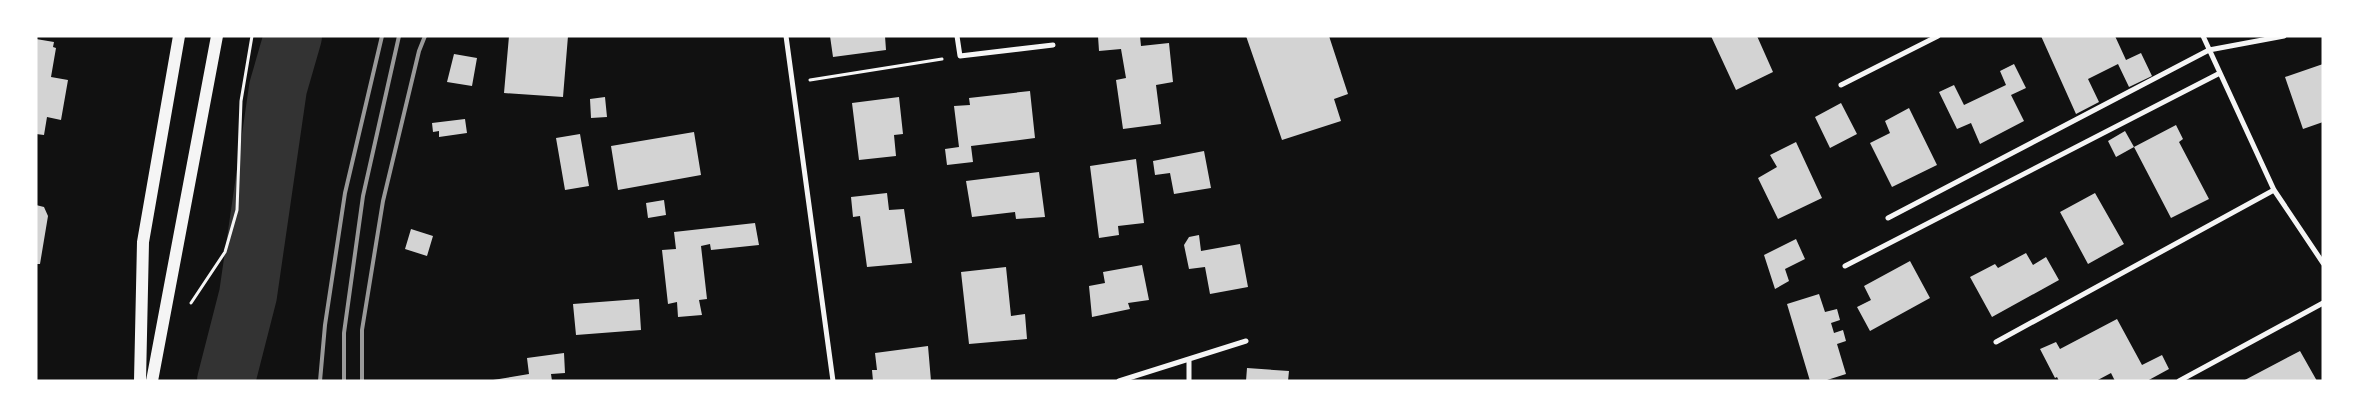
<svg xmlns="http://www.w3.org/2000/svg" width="2359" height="417" font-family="'Varela Round',sans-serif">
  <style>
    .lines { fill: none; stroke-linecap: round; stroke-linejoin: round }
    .river { stroke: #333; stroke-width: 58 }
    .building { fill: #d3d3d3 }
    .path { stroke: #f5f5f5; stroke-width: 3 }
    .minor { stroke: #f5f5f5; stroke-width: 5 }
    .primary { stroke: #f5f5f5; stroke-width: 12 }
    .rail { stroke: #9a9a9a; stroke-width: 4 }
  </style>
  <rect width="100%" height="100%" fill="#111"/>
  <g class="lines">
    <path class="river" d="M226,381L248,295L278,88L293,36"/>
  </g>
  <path class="building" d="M509,36H568L563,97L504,93Z
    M830,36H885L886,50L833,57Z
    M1098,36H1140L1141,46L1169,43L1173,82L1156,85L1161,124L1123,129L1116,80L1126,78L1121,49L1099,51Z
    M1246,36H1329L1348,94L1334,99L1341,121L1282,140Z
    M1711,36H1757L1773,72L1736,90Z
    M2041,36H2115L2126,60L2141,53L2152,76L2129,87L2118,64L2088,79L2099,102L2076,114Z
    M36,39L54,42L53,47L56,48L51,77L68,80L61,120L47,117L44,135L36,134Z
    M454,54L477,58L472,86L447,82Z
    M2014,64L2026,88L2011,95L2024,121L1980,144L1971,123L1957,129L1939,92L1954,85L1964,105L2006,85L2000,71Z
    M2323,64V122L2303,129L2285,77Z
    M1030,91L1035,138L971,146L973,162L947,165L945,149L959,147L954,106L970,105L969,98Z
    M605,97L607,117L591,118L590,99Z
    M899,97L903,134L894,135L896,156L859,160L852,103Z
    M1841,103L1857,134L1830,148L1815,117Z
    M1909,108L1937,165L1892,187L1870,143L1890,133L1885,121Z
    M465,119L467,133L439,137V131L433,132L432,123Z
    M2176,125L2183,139L2179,142L2209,199L2171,218L2134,147L2116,157L2108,141L2125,131L2134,147Z
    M694,132L701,175L618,190L611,146Z
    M580,134L589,186L565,190L556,138Z
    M1796,142L1822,198L1778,219L1758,178L1777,167L1770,155Z
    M1204,151L1211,188L1174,194L1170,173L1155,175L1153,161Z
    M1136,159L1144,223L1118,226L1119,235L1099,238L1090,166Z
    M1039,172L1045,217L1016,219L1015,212L972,217L966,181Z
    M887,193L889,210L904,209L912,263L867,267L860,216L853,217L851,197Z
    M2095,193L2124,244L2088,264L2060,212Z
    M664,200L666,215L648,218L646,203Z
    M36,205L44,207L48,216L40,264H36Z
    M755,223L759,245L711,250L710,244L701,246L707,299L699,300L702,315L678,317L677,302L668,304L662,250L676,249L674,232Z
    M411,229L433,236L427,256L405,249Z
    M1199,235L1201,251L1240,244L1248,287L1210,294L1205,267L1189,269L1184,245L1189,237Z
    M1796,239L1805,259L1785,269L1789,281L1775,289L1764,255Z
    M2026,253L2033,265L2046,257L2059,280L1992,317L1970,277L1995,264L1998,268Z
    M1910,261L1930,298L1870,331L1857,307L1871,300L1864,286Z
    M1142,265L1149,300L1128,303L1130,309L1092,317L1089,286L1105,283L1103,272Z
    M1006,267L1011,316L1025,314L1027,339L969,344L961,272Z
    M1819,294L1825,312L1837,309L1840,320L1831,323L1834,333L1843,330L1846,341L1837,344L1846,374L1824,381H1810L1787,304Z
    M639,299L641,330L576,335L573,304Z
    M2117,319L2142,365L2162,355L2169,369L2147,381H2115L2111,373L2096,381H2059L2057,377L2055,378L2040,349L2056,342L2060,349Z
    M928,346L931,381H873L872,370H877L875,353Z
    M2300,351L2317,381H2243Z
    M564,353L565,373L551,374L552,381H487L529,374L527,358Z
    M1247,368L1289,371L1288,381H1246Z"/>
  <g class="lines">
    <path class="path" d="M810,80L942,59
      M191,303L225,252L237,210L241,101L252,36"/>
    <path class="minor" d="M786,36L833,381
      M957,36L960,56L1053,45
      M2203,36L2274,190L2323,263
      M1841,85L1938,36
      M1888,218L2209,50L2284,36
      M1845,266L2220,73
      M1996,342L2274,190
      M1119,381L1246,341
      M1189,381V359
      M2179,381L2323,303"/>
    <path class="primary" d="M140,381L143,242L179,36
      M152,381L217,36"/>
    <path class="rail" d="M320,381L325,325L345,193L382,36
      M344,381V333L363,196L399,36
      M362,381V330L383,201L419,51L425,36"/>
  </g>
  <rect width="2359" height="417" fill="none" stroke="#ffffff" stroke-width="75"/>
</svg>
